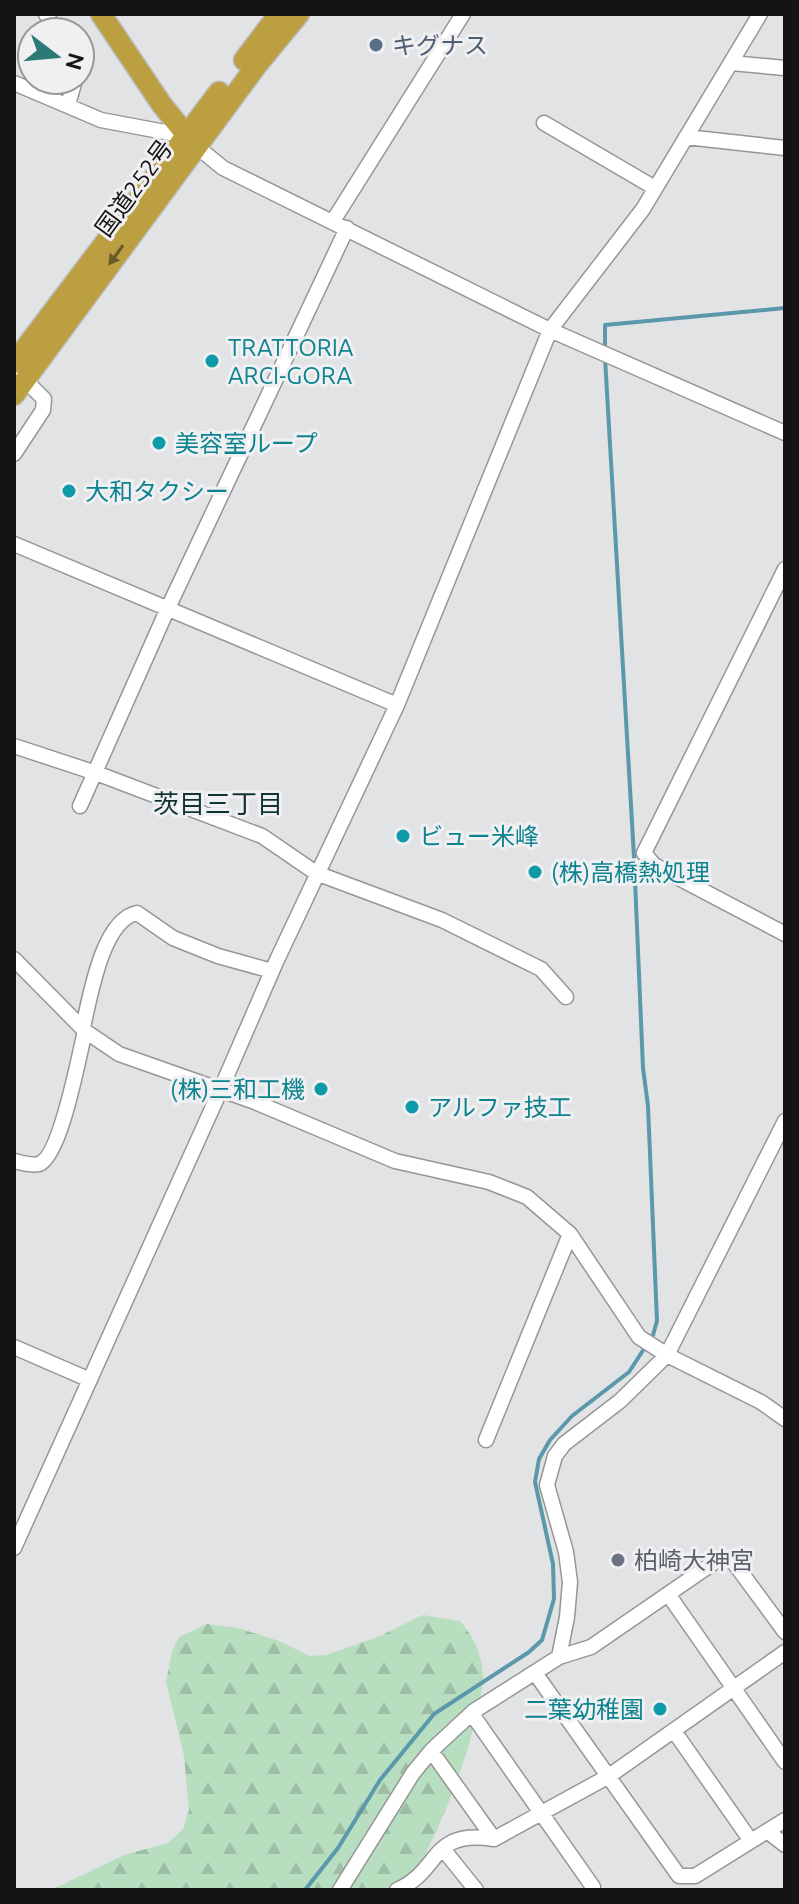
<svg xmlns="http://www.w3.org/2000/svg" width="799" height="1904" viewBox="0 0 799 1904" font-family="Ubuntu,'Noto Sans JP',sans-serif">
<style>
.forest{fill:url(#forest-firs)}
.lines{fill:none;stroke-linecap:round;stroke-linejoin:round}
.stream{stroke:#5b98ac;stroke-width:4}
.minor-casing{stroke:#959697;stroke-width:17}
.highway-casing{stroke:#bdbdbd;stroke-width:23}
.minor{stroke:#fff;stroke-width:14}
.highway{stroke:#bb9f41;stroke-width:20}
.oneway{fill:#685a2a}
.service-dot{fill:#5c6f8a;stroke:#f0f0f2;stroke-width:3}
.culture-dot{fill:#0f9aa8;stroke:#f0f0f2;stroke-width:3}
.worship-dot{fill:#6b7280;stroke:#f0f0f2;stroke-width:3}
.labels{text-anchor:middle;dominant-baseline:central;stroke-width:6;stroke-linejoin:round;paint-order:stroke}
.service-label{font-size:24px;fill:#4e5e75;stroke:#f0f0f2;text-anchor:start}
.street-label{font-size:24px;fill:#141414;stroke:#f0f0f2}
.culture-label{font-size:24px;fill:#0d838f;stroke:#f0f0f2;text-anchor:start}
.worship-label{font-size:24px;fill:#5b616d;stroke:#f0f0f2;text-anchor:start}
.neighbourhood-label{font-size:26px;fill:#103333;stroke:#f0f0f2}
</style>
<defs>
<pattern id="forest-firs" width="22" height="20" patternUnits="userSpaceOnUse" patternTransform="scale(2)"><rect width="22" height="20" fill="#b8dec0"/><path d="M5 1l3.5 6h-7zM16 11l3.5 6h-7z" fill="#9dbea4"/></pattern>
</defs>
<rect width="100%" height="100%" fill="#e2e3e4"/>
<path class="forest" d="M423 1615 460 1621C474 1637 482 1654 483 1676 484 1686 480 1697 478 1707 466 1769 437 1834 407 1890H51L124 1855 168 1843 183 1829 189 1810 184 1756 166 1682 172 1651 179 1637 207 1624 238 1628 279 1641 310 1656 326 1655 380 1636Z"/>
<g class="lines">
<path class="stream" d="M605 349V325L785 308
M305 1890 338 1848 380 1780 434 1714 529 1652 542 1640 554 1599 553 1564 535 1482 539 1459 550 1440 572 1416 629 1372 653 1335 657 1321 648 1106 643 1068 634 857 605 358"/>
<defs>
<path id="minor" d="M46 14 56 32
M760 14 643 209 550 330 785 433
M731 63 785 68
M14 83 101 120 186 136
M68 105 75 80
M544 123 655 188
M686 137 785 148
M333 221 463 14
M14 454 43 410 44 399 19 374
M14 544 397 705
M785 569 644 853 654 865 785 934
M14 746 96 773 262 836 316 873 442 920 541 969 566 997
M80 806 168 608 347 228
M14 959 85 1031 119 1054 255 1102 395 1161 489 1182 527 1197 570 1234 639 1337 667 1355 761 1402 785 1419
M83 1027C90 998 102 920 137 913L173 938 218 956 272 971
M14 1161C22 1163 31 1166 39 1164 61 1156 79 1055 85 1031
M14 1347 90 1380
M486 1440 570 1234
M14 1548 220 1091 276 962 397 705 550 330 223 168 196 146
M668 1594 785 1762
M559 1657 567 1617 570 1582 566 1552 547 1485 555 1456 564 1444 620 1401 667 1355 785 1121
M535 1673 679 1876H695L785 1820
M474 1711V1717L593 1887
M674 1731 751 1841
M437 1759 494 1839
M767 1831 785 1845
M443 1849 476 1890
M340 1890 413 1773 432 1750 474 1711 559 1657 591 1647 719 1559 732 1560 785 1632
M397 1890C442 1870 429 1829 494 1839L609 1776 785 1652"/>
<path id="highway" d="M101 14 162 105 193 143
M244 60 279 14
M14 363 219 92
M14 395 257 65 299 14"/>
</defs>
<use href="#minor" class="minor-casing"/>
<use href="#highway" class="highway-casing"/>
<use href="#minor" class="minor"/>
<use href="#highway" class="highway"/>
</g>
<defs><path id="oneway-solid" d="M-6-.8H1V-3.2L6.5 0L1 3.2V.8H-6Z" transform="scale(2)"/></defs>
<use class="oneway" href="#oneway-solid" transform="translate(116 255) rotate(126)"/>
<circle class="service-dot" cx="376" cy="45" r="8"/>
<g class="culture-dot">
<circle cx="212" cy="361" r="8"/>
<circle cx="159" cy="443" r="8"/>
<circle cx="69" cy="491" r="8"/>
<circle cx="403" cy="836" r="8"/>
<circle cx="535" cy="872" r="8"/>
<circle cx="321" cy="1089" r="8"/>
<circle cx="412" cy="1107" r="8"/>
<circle cx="660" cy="1709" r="8"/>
</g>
<circle class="worship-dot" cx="618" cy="1560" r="8"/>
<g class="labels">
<g class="service-label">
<text x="392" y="45">キグナス</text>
</g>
<g class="street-label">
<text transform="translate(134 188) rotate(-54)">国道252号</text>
</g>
<g class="culture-label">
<text x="228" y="347">TRATTORIA<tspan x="228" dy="28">ARCI-GORA</tspan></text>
<text x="175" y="443">美容室ループ</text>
<text x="85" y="491">大和タクシー</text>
<text x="419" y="836">ビュー米峰</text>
<text x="551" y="872">(株)高橋熱処理</text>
<text x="305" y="1089" text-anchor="end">(株)三和工機</text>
<text x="428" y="1107">アルファ技工</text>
<text x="644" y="1709" text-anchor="end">二葉幼稚園</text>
</g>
<g class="worship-label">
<text x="634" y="1560">柏崎大神宮</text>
</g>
<g class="neighbourhood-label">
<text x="218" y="803">茨目三丁目</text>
</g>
</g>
<rect width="799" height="1904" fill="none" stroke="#141414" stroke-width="32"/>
<g transform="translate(56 56) rotate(106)"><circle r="38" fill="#f0f0f2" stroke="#989899" stroke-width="2"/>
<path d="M0-6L14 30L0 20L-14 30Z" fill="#2f7878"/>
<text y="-12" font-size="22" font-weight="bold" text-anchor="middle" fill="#141414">N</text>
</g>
</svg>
